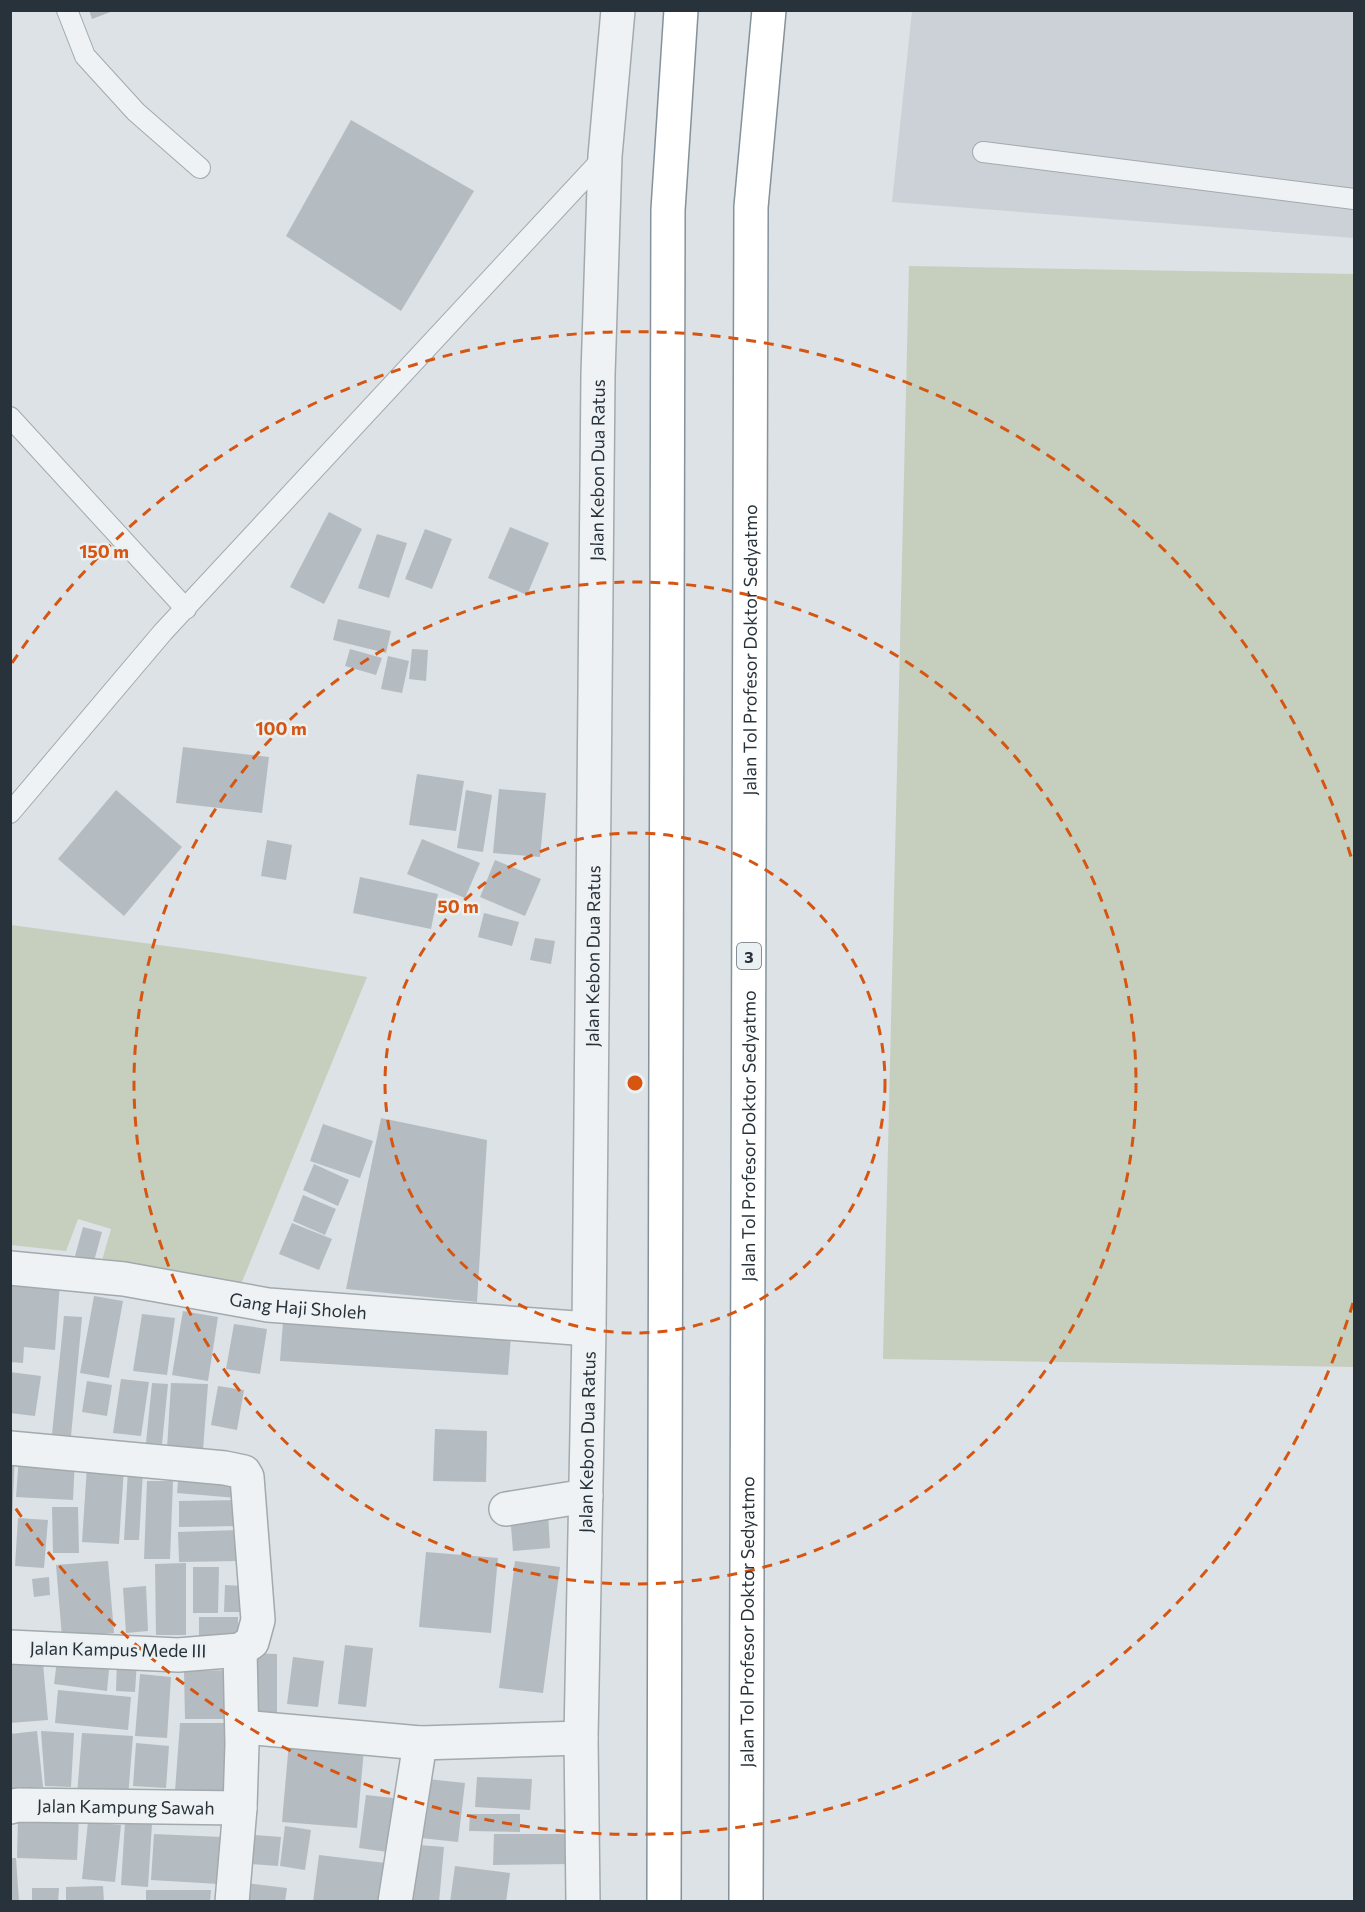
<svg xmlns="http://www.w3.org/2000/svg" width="1365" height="1912" viewBox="0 0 1365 1912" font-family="Commissioner,sans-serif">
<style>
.built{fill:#cbd1d6}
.green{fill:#c6cebe}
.building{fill:#b4bcc2}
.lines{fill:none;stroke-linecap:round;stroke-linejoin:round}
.service-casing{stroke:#a2aaae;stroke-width:22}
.minor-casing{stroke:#a2aaae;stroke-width:36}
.motorway-casing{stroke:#85929b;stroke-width:36}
.service{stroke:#eff2f4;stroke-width:20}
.minor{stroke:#eff2f4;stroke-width:33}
.motorway{stroke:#fff;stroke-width:33}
.ring{fill:none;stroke:#d55511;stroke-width:3;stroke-dasharray:10 8}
.labels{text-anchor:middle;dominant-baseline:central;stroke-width:5;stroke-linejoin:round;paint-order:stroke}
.shield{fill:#ebf0f3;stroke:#626b72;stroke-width:1.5}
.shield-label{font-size:16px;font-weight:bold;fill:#27323a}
.street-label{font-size:18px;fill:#27323a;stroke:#ebf0f3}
.centre{fill:#d55511;stroke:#ebf0f3;stroke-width:3}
.ring-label{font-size:18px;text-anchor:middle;font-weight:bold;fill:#d55511;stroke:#ebf0f3;stroke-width:5;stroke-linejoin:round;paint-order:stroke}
</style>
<rect width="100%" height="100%" fill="#dce2e5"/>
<path class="built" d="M912 11H1354V238L892 202Z"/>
<path class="green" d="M909 266 1354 274V1367L883 1359Z
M11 925 218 953 367 977 237 1294 99 1271 111 1229 78 1219 66 1251 11 1245Z"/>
<path class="building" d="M89 10H113V11L92 19Z
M351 120 474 191 401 311 286 236Z
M329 512 362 529 324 604 290 587Z
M510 527 549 543 527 595 488 578Z
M425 529 452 539 432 589 405 579Z
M377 534 407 543 389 598 358 588Z
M338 619 391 631 386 653 333 640Z
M350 649 382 658 376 675 345 666Z
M412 649 428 650 426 681 409 679Z
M388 656 409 661 402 693 381 689Z
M183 747 269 757 262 813 176 803Z
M417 774 464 781 456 831 409 825Z
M499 789 546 793 540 857 493 853Z
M116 790 182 847 124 916 58 859Z
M466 790 492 795 483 852 457 848Z
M422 839 480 863 465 898 407 874Z
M267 840 292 845 286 880 261 876Z
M495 860 541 879 525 916 480 897Z
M360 877 438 894 431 929 353 913Z
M484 913 519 922 512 946 478 937Z
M535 938 555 941 551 964 530 960Z
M381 1118 487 1140 477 1302 346 1289Z
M323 1124 373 1141 360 1178 310 1161Z
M314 1164 349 1180 338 1206 303 1190Z
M303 1195 336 1209 325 1235 293 1221Z
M292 1223 332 1239 319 1270 279 1254Z
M83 1227 102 1232 94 1261 75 1256Z
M10 1277 60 1283 55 1350 24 1347 23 1363 10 1362Z
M94 1296 123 1301 109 1378 80 1373Z
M183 1311 218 1317 208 1381 172 1375Z
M142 1314 175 1318 167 1375 133 1371Z
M64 1316 82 1317 71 1436 52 1434Z
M283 1322 511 1335 508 1375 280 1361Z
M234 1324 267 1329 260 1374 226 1369Z
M10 1372 41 1376 35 1416 10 1413Z
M121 1379 149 1382 141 1436 113 1433Z
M87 1381 112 1385 107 1416 82 1412Z
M152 1383 168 1384 162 1444 146 1443Z
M171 1383 208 1384 203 1450 167 1449Z
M218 1386 244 1390 237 1430 211 1425Z
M435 1429 487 1431 486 1482 433 1481Z
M10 1452H15L12 1520H10Z
M19 1456 75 1459 73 1500 16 1497Z
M87 1466 124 1468 119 1544 82 1542Z
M128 1470 143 1471 139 1540H124Z
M179 1470 239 1474 237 1498 177 1493Z
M147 1481H173L170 1559H144Z
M241 1500V1526L179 1527V1501Z
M52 1507H78L79 1553H53Z
M548 1512 550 1548 513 1551 510 1515Z
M18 1518 48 1520 44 1568 15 1566Z
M238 1530V1561L179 1562 178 1532Z
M426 1552 498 1558 491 1633 419 1627Z
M108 1561 114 1633 62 1637 56 1565Z
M515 1561 560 1567 543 1693 499 1688Z
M186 1563V1635H156L155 1564Z
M193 1567H219L218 1613H193Z
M49 1577 50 1595 34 1597 32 1579Z
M225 1585 243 1586 242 1612H224Z
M146 1586 148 1631 126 1633 123 1588Z
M199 1617H238V1640H199Z
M345 1645 373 1648 366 1707 338 1704Z
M42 1652 48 1720 10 1723V1654Z
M58 1653 110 1659 107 1691 54 1684Z
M246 1653 277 1654V1715H245Z
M293 1657 324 1661 318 1707 287 1704Z
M117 1660 137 1661 135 1692 116 1691Z
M237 1670V1719H185L184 1671Z
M140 1674 171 1677 167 1738 135 1736Z
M58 1690 131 1697 128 1730 55 1723Z
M180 1723H230L227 1802 174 1805Z
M37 1731 43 1787 10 1790V1734Z
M41 1731 74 1733 71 1787 45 1786Z
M82 1733 133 1736 128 1797 77 1795Z
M289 1742 364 1749 357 1828 282 1822Z
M136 1743 169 1746 166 1788 133 1786Z
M477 1777 532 1779 530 1810 475 1807Z
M418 1778 465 1783 458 1842 411 1837Z
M366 1795 402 1799 395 1853 359 1848Z
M470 1814H520V1832L469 1831Z
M18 1816 79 1817 77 1860 17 1858Z
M88 1822 121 1825 115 1882 82 1879Z
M125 1822 152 1824 148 1887 121 1885Z
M285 1826 311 1830 305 1870 280 1866Z
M154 1834 222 1837 219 1884 151 1880Z
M494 1834H571V1864L493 1865Z
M253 1835 281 1837 278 1866 249 1864Z
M407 1844 444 1847 439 1902H402Z
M319 1855 394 1864 390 1902H313Z
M10 1858H16L19 1902H10Z
M455 1866 510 1873 506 1902H450Z
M246 1883 287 1888 285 1902H244Z
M103 1886 104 1902H66V1887Z
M32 1888H59L58 1902H32Z
M146 1890H211L210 1902H146Z"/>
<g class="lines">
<defs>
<path id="service" d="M67 10 85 56 136 112 200 168
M983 152 1354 199
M10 417 186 609
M10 813 163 632 605 156"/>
<g id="minor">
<path id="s1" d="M10 1268 124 1279 268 1305 589 1329"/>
<path d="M10 1448 225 1468 244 1472 247 1477 258 1620 252 1642 240 1650 178 1655 10 1647"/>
<path d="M506 1509 586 1496"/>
<path d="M243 1727 420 1743 581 1738"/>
<path id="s2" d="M10 1807 18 1805 240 1808"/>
<path d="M232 1902 240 1808 242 1744 240 1650"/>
<path d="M395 1902 420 1743"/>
<path id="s3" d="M583 1902 581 1738 589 1329 598 375 605 156 618 10"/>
</g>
<g id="motorway">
<path d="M664 1902 668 210 681 10"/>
<path id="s4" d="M746 1902 751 207 769 10"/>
</g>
</defs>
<use href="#service" class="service-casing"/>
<use href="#minor" class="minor-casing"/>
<use href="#motorway" class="motorway-casing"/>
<use href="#service" class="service"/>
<use href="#minor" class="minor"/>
<use href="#motorway" class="motorway"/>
</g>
<g class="ring">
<circle cx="635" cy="1083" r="250"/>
<circle cx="635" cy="1083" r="501"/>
<path d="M1353 1303A751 751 0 0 1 12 1503M12 663A751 751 0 0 1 1353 863"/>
</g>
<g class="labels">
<rect class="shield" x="737" y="943" width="24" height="26" rx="4.5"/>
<g class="shield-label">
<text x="749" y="956">3</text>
</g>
<g class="street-label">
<text stroke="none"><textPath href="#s3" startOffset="1432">Jalan Kebon Dua Ratus</textPath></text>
<text stroke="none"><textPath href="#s4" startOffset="1252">Jalan Tol Profesor Doktor Sedyatmo</textPath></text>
<text stroke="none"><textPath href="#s3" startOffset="946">Jalan Kebon Dua Ratus</textPath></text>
<text stroke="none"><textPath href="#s4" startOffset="766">Jalan Tol Profesor Doktor Sedyatmo</textPath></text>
<text stroke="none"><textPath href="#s1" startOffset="291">Gang Haji Sholeh</textPath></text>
<text stroke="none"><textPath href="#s3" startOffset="460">Jalan Kebon Dua Ratus</textPath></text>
<text stroke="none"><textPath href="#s4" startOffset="280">Jalan Tol Profesor Doktor Sedyatmo</textPath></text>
<text transform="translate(118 1649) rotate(1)">Jalan Kampus Mede III</text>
<text stroke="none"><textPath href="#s2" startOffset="116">Jalan Kampung Sawah</textPath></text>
</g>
</g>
<circle cx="635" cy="1083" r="9" class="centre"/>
<g class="ring-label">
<text x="104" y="558">150 m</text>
<text x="281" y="735">100 m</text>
<text x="458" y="913">50 m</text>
</g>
<rect width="1365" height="1912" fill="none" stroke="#27323a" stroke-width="24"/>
</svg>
